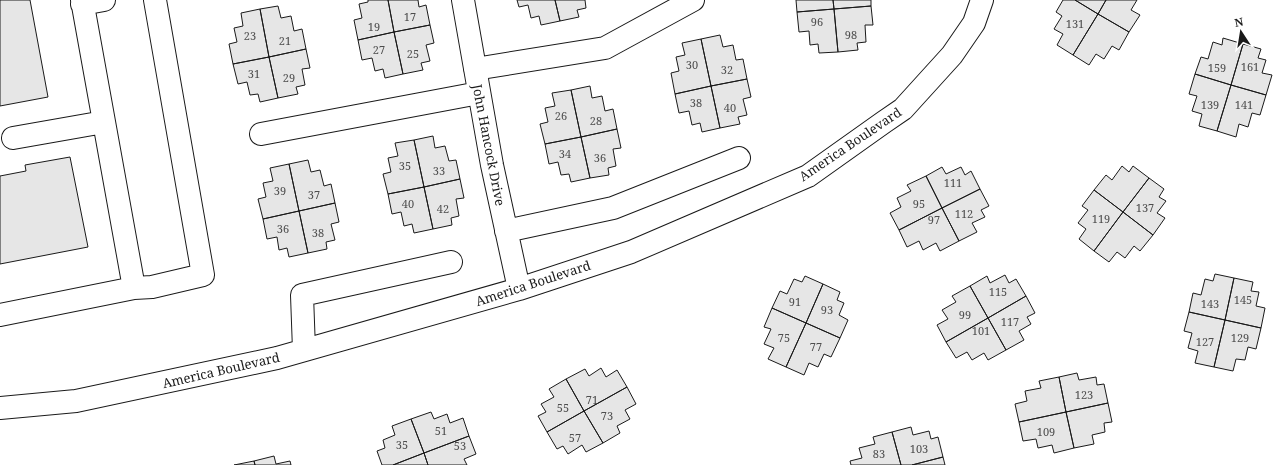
<svg xmlns="http://www.w3.org/2000/svg" width="1273" height="465" viewBox="0 0 1273 465" font-family="'Noto Serif',serif">
<style>
.building{fill:#e6e6e6;stroke:#1a1a1a}
.lines{fill:none;stroke-linecap:round;stroke-linejoin:round}
.minor-casing{stroke:#1a1a1a;stroke-width:24}
.minor{stroke:#fff;stroke-width:22}
.labels{text-anchor:middle;dominant-baseline:central;stroke-width:3;stroke-linejoin:round;paint-order:stroke}
.number-label{font-size:11px;fill:#4d4d4d}
.street-label{font-size:13px;fill:#1a1a1a;stroke:#fff}
</style>
<rect width="100%" height="100%" fill="#fff"/>
<path class="building" d="M0 0H30L48 97 0 106Z
M368 0H388L394 32 358 40 354 20 362 18 359 4 368 2Z
M388 0H418L419 7 426 5 430 25 394 32Z
M517 0H555L560 21 541 25 539 16 531 18 528 5 519 7Z
M555 0H585L586 8 577 10 579 17 560 21Z
M796 0H833L834 9 797 12Z
M833 0H871V6L834 9Z
M1063 0H1075L1098 14 1073 55 1057 45 1063 34 1054 29 1062 16 1056 12Z
M1075 0H1106L1098 14Z
M1106 0H1137L1131 10 1140 15 1129 32 1098 14Z
M278 6 281 18 291 16 294 31 302 29 306 49 269 57 260 9Z
M871 6 873 25H865L866 42 857 43 858 50 838 52 834 9Z
M260 9 269 57 233 64 229 44 237 42 234 28 243 26 241 13Z
M834 9 838 52 819 53 818 44 810 45 809 31 799 32 797 12Z
M1098 14 1129 32 1119 50 1112 46 1104 59 1096 54 1089 65 1073 55Z
M430 25 434 43 426 45 430 61 421 63 423 70 403 74 394 32Z
M394 32 403 74 385 78 383 69 375 71 372 58 362 60 358 40Z
M720 35 723 47 733 45 736 60 743 59 747 79 711 86 701 39Z
M1223 38 1243 44 1231 85 1195 74 1201 57 1208 59 1213 42 1222 45Z
M701 39 711 86 675 94 671 73 679 71 676 57 685 55 682 43Z
M1243 44 1261 49 1258 58 1266 60 1262 73 1272 75 1266 95 1231 85Z
M306 49 310 68 302 69 305 85 296 87 298 94 278 98 269 57Z
M269 57 278 98 260 102 258 94 250 95 247 82 238 84 233 64Z
M1195 74 1231 85 1217 131 1199 126 1202 114 1192 111 1197 96 1189 94Z
M747 79 751 97 743 99 747 115 738 117 740 124 720 128 711 86Z
M1231 85 1266 95 1260 115 1252 113 1248 127 1239 124 1236 137 1217 131Z
M590 86 592 98 602 96 605 111 613 109 617 129 581 137 571 90Z
M711 86 720 128 702 132 700 123 692 125 689 111 679 113 675 94Z
M571 90 581 137 545 144 540 124 548 122 545 108 555 106 552 93Z
M617 129 621 148 613 149 616 166 608 168 609 175 590 178 581 137Z
M433 136 435 148 445 146 449 161 456 160 460 179 424 187 414 140Z
M581 137 590 178 571 182 569 174 561 175 558 162 549 164 545 144Z
M414 140 424 187 388 194 383 174 391 172 388 158 398 156 395 143Z
M70 157 88 247 0 264V176L26 171 25 165Z
M308 160 311 172 320 170 324 186 331 184 335 203 299 211 289 164Z
M289 164 299 211 263 219 258 199 266 197 263 183 273 181 270 168Z
M1122 166 1129 172 1133 166 1149 178 1123 212 1094 190 1106 175 1112 180Z
M942 167 946 174 961 167 965 175 971 171 980 189 942 208 926 176Z
M926 176 942 208 899 230 890 213 901 207 897 198 911 191 907 185Z
M1149 178 1164 189 1159 197 1166 201 1157 213 1165 218 1153 235 1123 212Z
M460 179 464 198 456 199 459 216 451 218 452 225 433 229 424 187Z
M424 187 433 229 414 233 412 224 404 226 401 212 392 214 388 194Z
M980 189 989 206 981 210 985 217 972 223 977 232 959 241 942 208Z
M1094 190 1123 212 1094 251 1079 239 1086 229 1078 223 1088 210 1082 206Z
M335 203 339 222 331 224 335 240 326 242 327 249 308 253 299 211Z
M942 208 959 241 940 251 936 243 923 250 919 241 907 247 899 230Z
M299 211 308 253 289 257 287 248 279 250 277 237 267 239 263 219Z
M1123 212 1153 235 1140 251 1134 246 1125 258 1117 252 1109 262 1094 251Z
M1215 274 1234 278 1225 320 1189 312 1193 293 1201 295 1205 279 1213 281Z
M1005 275 1009 283 1016 279 1026 296 988 318 970 286 987 276 990 283Z
M805 276 823 284 806 323 772 308 780 291 787 294 794 279 802 282Z
M1234 278 1253 282 1251 291 1259 292 1256 306 1265 308 1261 328 1225 320Z
M823 284 840 292 837 300 844 303 839 315 848 320 840 338 806 323Z
M970 286 988 318 946 342 937 325 948 319 942 310 956 302 952 296Z
M1026 296 1035 313 1027 317 1031 324 1019 331 1024 340 1006 350 988 318Z
M772 308 806 323 786 367 768 359 774 348 764 344 771 329 764 327Z
M1189 312 1225 320 1214 367 1195 363 1198 351 1188 348 1192 333 1184 331Z
M988 318 1006 350 988 360 984 353 972 360 967 352 956 358 946 342Z
M1225 320 1261 328 1256 349 1248 347 1245 360 1236 359 1233 371 1214 367Z
M806 323 840 338 831 357 824 354 818 367 809 363 804 375 786 367Z
M601 368 606 377 617 370 627 387 584 411 566 379 585 369 589 376Z
M1077 373 1079 380 1096 377 1097 385 1104 384 1108 403 1066 412 1059 377Z
M1059 377 1066 412 1019 422 1015 404 1027 401 1025 391 1041 388 1039 381Z
M566 379 584 411 547 432 538 416 546 412 541 404 554 397 549 389Z
M627 387 636 404 625 410 630 419 617 426 620 433 603 443 584 411Z
M1108 403 1112 422 1104 423 1105 432 1092 435 1094 444 1074 448 1066 412Z
M584 411 603 443 586 452 582 445 568 454 563 446 557 449 547 432Z
M431 412 434 419 447 414 450 423 463 418 469 436 424 453 411 419Z
M1066 412 1074 448 1054 453 1052 445 1038 448 1036 439 1023 441 1019 422Z
M411 419 424 453 393 465H382L377 451 385 448 383 440 395 435 392 426Z
M911 427 913 435 929 431 931 439 938 437 943 457 912 465H901L892 432Z
M892 432 901 465H851L850 461 862 458 859 448 875 444 873 437Z
M469 436 476 454 464 459 467 465H428L424 453Z
M424 453 428 465H393Z
M274 456 276 464 290 461 291 465H255L254 461Z
M943 457 945 465H912Z
M254 461 255 465H234Z"/>
<g class="lines">
<defs>
<path id="minor" d="M463 0 492 165 519 289
M82 4 104 0
M475 69 605 48 693 0
M261 134 479 93
M13 138 104 122
M506 231 613 208 739 158
M134 288 152 287 203 275 155 0
M0 315 134 288 82 0
M304 350 302 295 451 262
M0 408 76 401 277 358 519 289 631 252 808 176 884 122 903 109 952 55 974 23 982 0"/>
</defs>
<use href="#minor" class="minor-casing"/>
<use href="#minor" class="minor"/>
</g>
<g class="labels">
<g class="number-label">
<text x="410" y="16">17</text>
<text x="817" y="21">96</text>
<text x="1075" y="23">131</text>
<text x="374" y="26">19</text>
<text x="851" y="34">98</text>
<text x="250" y="35">23</text>
<text x="285" y="40">21</text>
<text x="379" y="49">27</text>
<text x="413" y="53">25</text>
<text x="692" y="64">30</text>
<text x="1250" y="66">161</text>
<text x="1217" y="67">159</text>
<text x="727" y="69">32</text>
<text x="254" y="73">31</text>
<text x="289" y="77">29</text>
<text x="696" y="102">38</text>
<text x="1210" y="104">139</text>
<text x="1244" y="104">141</text>
<text x="730" y="107">40</text>
<text x="561" y="115">26</text>
<text x="596" y="120">28</text>
<text x="565" y="153">34</text>
<text x="600" y="157">36</text>
<text x="405" y="165">35</text>
<text x="439" y="170">33</text>
<text x="953" y="182">111</text>
<text x="280" y="190">39</text>
<text x="314" y="194">37</text>
<text x="408" y="203">40</text>
<text x="919" y="203">95</text>
<text x="1145" y="207">137</text>
<text x="443" y="208">42</text>
<text x="964" y="213">112</text>
<text x="1101" y="218">119</text>
<text x="934" y="219">97</text>
<text x="283" y="228">36</text>
<text x="318" y="232">38</text>
<text x="998" y="291">115</text>
<text x="1243" y="299">145</text>
<text x="795" y="301">91</text>
<text x="1210" y="303">143</text>
<text x="827" y="309">93</text>
<text x="965" y="314">99</text>
<text x="1010" y="321">117</text>
<text x="981" y="330">101</text>
<text x="784" y="337">75</text>
<text x="1240" y="337">129</text>
<text x="1205" y="341">127</text>
<text x="816" y="346">77</text>
<text x="1084" y="394">123</text>
<text x="592" y="399">71</text>
<text x="563" y="407">55</text>
<text x="607" y="415">73</text>
<text x="441" y="430">51</text>
<text x="1046" y="431">109</text>
<text x="575" y="437">57</text>
<text x="402" y="444">35</text>
<text x="460" y="445">53</text>
<text x="919" y="448">103</text>
<text x="879" y="453">83</text>
</g>
<g class="street-label">
<text transform="translate(850 144) rotate(-34)">America Boulevard</text>
<text transform="translate(489 145) rotate(79)">John Hancock Drive</text>
<text transform="translate(533 283) rotate(-18)">America Boulevard</text>
<text transform="translate(221 370) rotate(-13)">America Boulevard</text>
</g>
</g>
<g transform="translate(1241 32) rotate(348)" stroke="#ffffff" stroke-width="3" paint-order="stroke">
<path d="M0-3L7 15L0 10L-7 15Z" fill="#1a1a1a"/>
<text y="-6" font-size="11" font-weight="bold" text-anchor="middle" fill="#1a1a1a">N</text>
</g>
</svg>
